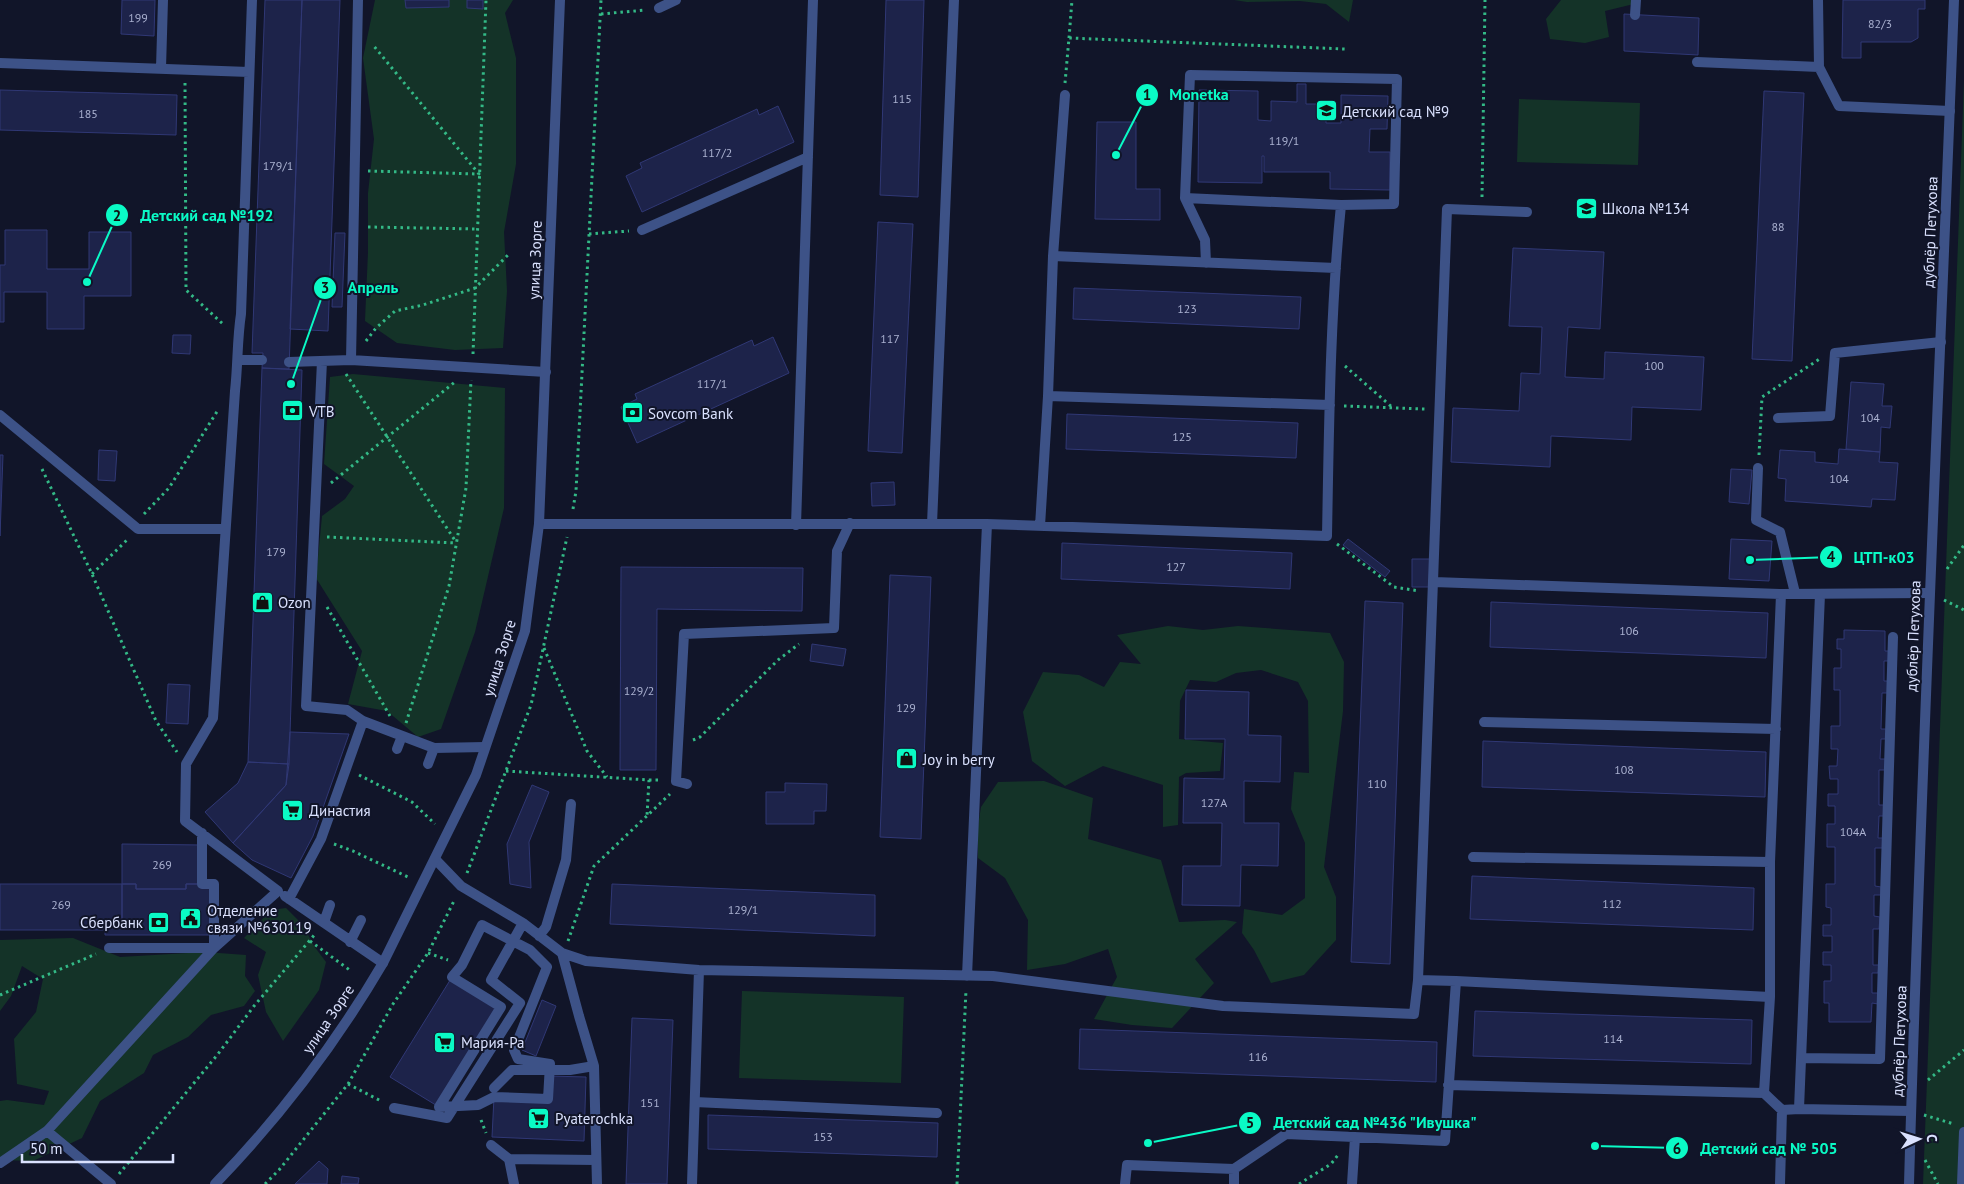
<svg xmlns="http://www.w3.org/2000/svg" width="1964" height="1184" viewBox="0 0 1964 1184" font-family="'PT Sans',sans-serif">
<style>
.green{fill:#143328}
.building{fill:#1d234a;stroke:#303875}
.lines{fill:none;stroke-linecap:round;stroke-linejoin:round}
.path{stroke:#33b986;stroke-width:3;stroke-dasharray:2.5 4;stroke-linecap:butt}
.service{stroke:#3d5287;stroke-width:10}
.pedestrian{stroke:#3d5287;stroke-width:10}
.minor{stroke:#3d5287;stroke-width:10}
.labels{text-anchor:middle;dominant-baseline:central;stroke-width:4;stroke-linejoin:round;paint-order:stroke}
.number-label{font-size:12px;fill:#abb2d1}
.poi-label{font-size:15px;fill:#dae1fe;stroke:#111529;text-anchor:start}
.street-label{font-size:15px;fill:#dae1fe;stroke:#111529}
.leader{fill:none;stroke:#0afac5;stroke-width:2}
.callout-dot{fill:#0afac5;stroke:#111529;stroke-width:2}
.mark-label{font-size:15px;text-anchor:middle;font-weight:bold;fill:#111}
.callout-label{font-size:16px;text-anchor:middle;font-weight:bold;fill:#0afac5;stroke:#111529;stroke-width:4;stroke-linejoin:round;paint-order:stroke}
</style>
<rect width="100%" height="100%" fill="#111529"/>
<path class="green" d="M375 0H513L505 13 516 58V164L504 232 507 291 503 348 455 350 397 343 365 321 368 252V193L374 139 363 58Z
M1234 0H1353L1349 22 1326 4 1300 1 1247 2Z
M1561 0H1641L1638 3 1605 11 1609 37 1585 43 1550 39 1546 19Z
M1964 80V1184H1923L1927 1080Z
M1519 99 1640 103 1638 165 1517 162Z
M353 374 505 388 504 508 475 632 441 729 418 737 387 711 348 704 362 651 316 578 322 516 345 499 354 486 324 464 330 377Z
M1168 626 1203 630 1238 626 1330 633 1344 662 1343 711 1324 867 1336 897V940L1304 975 1271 983 1254 950 1242 933 1244 909 1282 915 1305 898V843L1291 809 1294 772 1309 773 1308 701 1298 682 1261 670 1236 673 1216 682 1190 680 1180 701 1179 739 1223 743 1220 771 1186 773 1179 777 1178 825 1163 827V785L1103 766 1065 786 1032 761 1023 712 1043 672 1079 675 1104 687 1120 662 1141 664 1117 635Z
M1044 781 1093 798 1088 839 1161 860 1179 922 1225 920 1237 922 1195 959 1214 983 1172 1028 1132 1025 1094 1019 1117 977 1108 949 1065 964 1027 970 1028 920 1005 878 978 858V826L981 807 998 782Z
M286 908 303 925 314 946 326 962 319 990 283 1041 266 1012 258 975 266 952 244 938 271 910Z
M73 938 120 957 205 952 246 955 245 976 255 991 244 1006 211 1015 188 1037 153 1055 144 1073 100 1101 82 1138 33 1161 0 1160V1101L7 1100 44 1105 49 1091 17 1084 14 1039 36 1012 43 979 22 966 11 996 0 1011V940Z
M742 991 904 997 901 1083 739 1078Z"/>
<path class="building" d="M122 0H155L154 36 121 34Z
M265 0H302L289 369 262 368 263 353H252Z
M302 0H340L328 331 290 329Z
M405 0H449V7L406 8Z
M467 0H483V9L467 8Z
M886 0H924L918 197 880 195Z
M1843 0H1925V9H1918V38L1911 42H1861V58H1842Z
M1624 14 1699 18 1698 55 1624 51Z
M1297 84H1306V104H1326V123H1341V95L1388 96 1387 129H1370L1369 152H1390V190L1330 189V172H1264V156H1262V183L1198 182 1199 90 1258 91V120L1271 121V101L1297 102Z
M0 90 177 95 176 135 0 130Z
M1764 91 1804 93 1792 361 1752 359Z
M778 106 794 142 642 212 626 176 642 168 640 163 757 109 759 115Z
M1097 122H1136V189H1160V220L1095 219Z
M878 222 913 224 902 453 868 451Z
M5 230H47V269H89V232H131V296H84V329H47V292H4V322H0V265H5Z
M335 233H345L342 307H332Z
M1513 248 1604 252 1600 329 1568 327 1565 377 1604 379 1605 352 1704 357 1701 410 1632 407 1631 440 1551 436 1550 467 1451 462 1453 408 1519 411 1521 373 1540 374 1542 327 1509 326Z
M1074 288 1301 297 1299 329 1073 319Z
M173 335H191L190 354 172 353Z
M773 337 789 373 637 443 621 407 637 399 635 394 752 340 754 346Z
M262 368 302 370 289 764 248 762Z
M1851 382 1884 384 1882 406H1892L1890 428 1881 427 1880 452 1846 449Z
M1067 414 1298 423 1296 458 1066 449Z
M1839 449 1880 452 1879 462 1898 463 1895 500 1872 499 1871 507 1785 501 1786 479 1778 478 1780 450 1815 452V462L1838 464Z
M99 450 117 451 115 481 98 480Z
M0 455H3L0 536Z
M1731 469 1752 470 1749 504 1729 502Z
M894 482 895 505 872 506 871 483Z
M1348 539 1390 571 1385 577 1343 545Z
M1731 539 1772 541 1769 581 1729 579Z
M1062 543 1292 553 1290 589 1061 579Z
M1412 559H1431V587H1412Z
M621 567 803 568 802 611 657 609 656 770H620Z
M890 575 931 577 921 839 880 837Z
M1365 601 1403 603 1390 964 1351 962Z
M1491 602 1768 613 1766 658 1490 647Z
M1844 630 1885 631V651H1891L1890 661H1884V681H1889L1888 693H1882L1881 729H1887V739H1881L1880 759H1888L1887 770H1879V805H1886V816H1879L1878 838H1883V848H1875V886L1881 887V895H1874V916L1880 917 1879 929H1873V965H1879L1878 973H1872V993H1878V1004L1872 1003 1871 1022H1829V1003H1824V981H1831V965H1823V952H1832V936H1823V925H1831V908L1826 907V884H1835V847H1827V824H1835V806H1828V794H1838V779H1830L1829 766H1837L1838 749H1831V726H1840V690H1834V668H1841V649H1837V639H1844Z
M812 644 846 649 843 666 810 661Z
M168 684 190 685 188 724 166 723Z
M1186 690 1249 692 1248 735 1281 736 1280 782 1244 781V823H1279L1278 866 1241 865 1240 906 1182 905 1183 866H1221L1222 823H1183L1184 778 1224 779 1225 739H1185Z
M290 732 349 734 313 836 291 878 252 860 233 843 286 785Z
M1483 741 1766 752 1765 797 1482 787Z
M248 762 289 764 286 785 233 843 205 812 238 783Z
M785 783 827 784 826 811H814V824H766V792H785Z
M532 785 549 792 529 842 531 888 510 884 507 844Z
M122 844 202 845V884H186V889H136V884H122Z
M1472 876 1754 888 1753 930 1470 919Z
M0 884H122V924H105V930H0Z
M122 884H136V889H186V884H214V935H105V924H122Z
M612 884 875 895V936L610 924Z
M452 977 501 1007 439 1107 390 1077Z
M542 1000 556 1006 536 1056 522 1050Z
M1475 1011 1752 1020 1751 1064 1473 1056Z
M632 1018 673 1020 667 1184H626Z
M1080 1029 1437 1042 1436 1082 1079 1069Z
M549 1076 586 1077 584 1141 492 1137 494 1097 548 1099Z
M708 1115 938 1123 937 1157 708 1149Z
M319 1161 328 1169 327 1184H295Z
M342 1176 359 1178 358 1184H341Z"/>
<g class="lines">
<path class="path" d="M601 14 646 10
M1069 38 1072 0
M185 83 186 290 224 325
M1065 83 1069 38 1345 49
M368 171 479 174 373 45
M1482 197 1485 0
M368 227 477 229
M589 234 629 231
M366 341 376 328 395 311 423 305 475 288 510 253
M473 354 486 0
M1345 366 1393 408
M346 374 456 542
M1344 406 1425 409
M1759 455 1762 397 1821 358
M42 469 92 574 156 721 177 752
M331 483 456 381
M573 509 576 491 601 0
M144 514 169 488 218 410
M327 537 456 543
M1337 544 1394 587 1419 591
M1947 569 1964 545
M92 574 129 538
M1944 600 1964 610
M327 607 390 716
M544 648 587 751 607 777
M406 723 449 586 466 488 471 380
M693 740 700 737 778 660 799 644
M506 771 649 780 647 816
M359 775 412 802 435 824
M649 780H661
M334 844 353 851 410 878
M467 873 531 705 567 537
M310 941 351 971
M568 941 594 866 670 794
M428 953 448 960
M0 995 96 954
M1928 1080 1964 1050
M348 1084 381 1101
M1924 1115 1954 1124
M481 1120 486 1133
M1925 1160 1938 1184
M119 1174 218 1054 254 1006 316 933
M265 1184 279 1170 348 1084 393 1004 428 953 455 899
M957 1184 966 990
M1299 1184 1331 1164 1338 1155"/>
<path class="service" d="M1818 0 1819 67 1839 106 1950 111
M659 8 676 0
M1635 15 1636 0
M1697 62 1819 67
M0 63 249 72
M161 68 163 0
M1185 198 1190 75 1397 79 1394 204 1341 205
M642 230 808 157
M1053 256 1336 268
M238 360H262
M351 360 358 0
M322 361 306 706 347 710 363 721 434 748 485 747
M289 362 351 360 546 372
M1048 396 1330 405
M0 415 138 529H225
M1778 418 1830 416 1835 353 1941 342
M1758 468 1756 520 1780 532 1795 593
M539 524H932L954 0
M932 524H987L967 976
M987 524 1327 536C1329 426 1330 315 1341 205L1185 198 1205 240 1206 263
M796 525 813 0
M1040 526 1048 396 1053 256 1065 95
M1434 582 1781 594
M1484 722 1776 729
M397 749 402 736
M428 764 434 748
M687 784 676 781 684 634 834 628 837 551 850 523
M202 833V884H214V948L278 891 185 821 186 764 213 718 235 391C238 365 237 340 241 314L252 0
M1473 857 1770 862
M435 859 461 886 523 923 562 953 586 961 699 970 993 976 1223 1006 1414 1014 1418 980
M285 896 383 963
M289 899 321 839 363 721
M324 922 330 905
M482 925 530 950 547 967 514 1050 518 1059 550 1064 548 1099 494 1097 478 1105 439 1107 501 1007 452 977 462 965Z
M539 936 546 927 566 860 571 804
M350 942 361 920
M109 948H214
M562 953 579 1016 594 1066 597 1184
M1456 981 1418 980 1447 209 1527 212
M1801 1058 1880 1059 1893 637
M1448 1085 1764 1093
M494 1088 512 1070H570L594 1066
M695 1102 937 1113
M394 1108 447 1118 520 1003 491 980 523 923
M1799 1109 1820 594
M1782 1110 1764 1093 1770 997V862L1781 594 1929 593
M47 1131 111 1184
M491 1145 509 1159 595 1160
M509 1159 514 1184
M0 1163 47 1131 214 948
M692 1184 699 970
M1125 1184 1127 1165 1234 1169 1286 1134 1445 1141 1456 981 1770 997
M1234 1184V1169
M1352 1184 1355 1137
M1780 1184 1782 1110 1799 1109 1911 1111"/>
<path class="pedestrian" d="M1962 1184 1964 1132"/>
<path class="minor" d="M215 1184C279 1118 336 1043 383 963L476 775 525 631 539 524 560 0
M1909 1184C1920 789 1939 395 1954 0"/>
</g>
<defs>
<symbol id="school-square" viewBox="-11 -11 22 22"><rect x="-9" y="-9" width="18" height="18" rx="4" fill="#0afac5" stroke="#111529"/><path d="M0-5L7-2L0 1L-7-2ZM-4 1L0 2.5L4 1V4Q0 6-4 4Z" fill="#111"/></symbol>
<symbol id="bank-square" viewBox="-11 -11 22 22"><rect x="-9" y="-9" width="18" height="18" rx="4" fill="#0afac5" stroke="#111529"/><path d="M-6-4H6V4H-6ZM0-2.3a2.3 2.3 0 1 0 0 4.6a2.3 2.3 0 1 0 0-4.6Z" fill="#111"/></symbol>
<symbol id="shop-square" viewBox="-11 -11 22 22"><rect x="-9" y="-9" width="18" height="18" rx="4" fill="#0afac5" stroke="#111529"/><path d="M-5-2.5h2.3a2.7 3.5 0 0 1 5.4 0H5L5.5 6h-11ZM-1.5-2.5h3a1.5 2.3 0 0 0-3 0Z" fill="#111"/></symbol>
<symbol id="supermarket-square" viewBox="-11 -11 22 22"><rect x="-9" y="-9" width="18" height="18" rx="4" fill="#0afac5" stroke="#111529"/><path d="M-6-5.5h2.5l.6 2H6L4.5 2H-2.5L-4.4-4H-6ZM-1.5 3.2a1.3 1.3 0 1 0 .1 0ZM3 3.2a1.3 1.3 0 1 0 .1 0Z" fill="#111"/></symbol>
<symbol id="civic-square" viewBox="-11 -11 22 22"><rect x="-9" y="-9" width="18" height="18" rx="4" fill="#0afac5" stroke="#111529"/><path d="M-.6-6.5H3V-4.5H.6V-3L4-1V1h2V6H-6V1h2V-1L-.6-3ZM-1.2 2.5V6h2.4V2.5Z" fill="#111"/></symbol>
</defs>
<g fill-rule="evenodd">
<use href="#school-square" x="1314" y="98" width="25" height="25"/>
<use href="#school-square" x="1574" y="196" width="25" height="25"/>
<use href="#bank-square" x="280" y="398" width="25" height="25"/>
<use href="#bank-square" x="620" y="400" width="25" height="25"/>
<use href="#shop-square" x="250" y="590" width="25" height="25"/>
<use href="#shop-square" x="894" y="746" width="25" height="25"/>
<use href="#supermarket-square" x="280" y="798" width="25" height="25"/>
<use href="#civic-square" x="178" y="906" width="25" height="25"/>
<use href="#bank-square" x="146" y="910" width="25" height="25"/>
<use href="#supermarket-square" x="432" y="1030" width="25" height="25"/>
<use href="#supermarket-square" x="526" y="1106" width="25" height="25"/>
</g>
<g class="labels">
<g class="number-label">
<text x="138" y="17">199</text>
<text x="1880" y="23">82/3</text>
<text x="902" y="98">115</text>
<text x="88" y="113">185</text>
<text x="1284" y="140">119/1</text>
<text x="717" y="152">117/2</text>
<text x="278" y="165">179/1</text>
<text x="1778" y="226">88</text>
<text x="1187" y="308">123</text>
<text x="890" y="338">117</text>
<text x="1654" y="365">100</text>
<text x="712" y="383">117/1</text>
<text x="1870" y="417">104</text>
<text x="1182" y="436">125</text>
<text x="1839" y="478">104</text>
<text x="276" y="551">179</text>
<text x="1176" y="566">127</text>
<text x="1629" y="630">106</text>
<text x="639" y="690">129/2</text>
<text x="906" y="707">129</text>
<text x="1624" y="769">108</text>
<text x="1377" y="783">110</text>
<text x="1214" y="802">127А</text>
<text x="1853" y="831">104А</text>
<text x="162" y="864">269</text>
<text x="1612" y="903">112</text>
<text x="61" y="904">269</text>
<text x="743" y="909">129/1</text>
<text x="1613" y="1038">114</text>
<text x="1258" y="1056">116</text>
<text x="650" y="1102">151</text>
<text x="823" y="1136">153</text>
</g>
<g class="poi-label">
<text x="1342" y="111">Детский сад №9</text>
<text x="1602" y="208">Школа №134</text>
<text x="309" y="411">VTB</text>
<text x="648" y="413">Sovcom Bank</text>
<text x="278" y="602">Ozon</text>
<text x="923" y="759">Joy in berry</text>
<text x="309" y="810">Династия</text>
<text x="207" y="910">Отделение<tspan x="207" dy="17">связи №630119</tspan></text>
<text x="143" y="922" text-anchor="end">Сбербанк</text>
<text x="461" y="1042">Мария-Ра</text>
<text x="555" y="1118">Pyaterochka</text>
</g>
<g class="street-label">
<text transform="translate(1930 232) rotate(-88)">дублёр Петухова</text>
<text transform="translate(535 260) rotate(-88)">улица Зорге</text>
<text transform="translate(1913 636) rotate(-88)">дублёр Петухова</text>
<text transform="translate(499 658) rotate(-73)">улица Зорге</text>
<text transform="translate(328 1019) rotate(-56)">улица Зорге</text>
<text transform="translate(1899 1041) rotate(-88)">дублёр Петухова</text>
</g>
</g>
<path class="leader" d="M1116 155L1147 95M87 282L117 215M291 384L325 288M1750 560L1831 557M1148 1143L1250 1123M1595 1146L1677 1148"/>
<g class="callout-dot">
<circle cx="1116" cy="155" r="5"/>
<circle cx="87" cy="282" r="5"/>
<circle cx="291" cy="384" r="5"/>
<circle cx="1750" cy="560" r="5"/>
<circle cx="1148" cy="1143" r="5"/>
<circle cx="1595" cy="1146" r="5"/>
<circle cx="1147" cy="95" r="12"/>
<circle cx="117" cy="215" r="12"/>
<circle cx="325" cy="288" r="12"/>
<circle cx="1831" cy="557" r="12"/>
<circle cx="1250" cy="1123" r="12"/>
<circle cx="1677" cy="1148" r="12"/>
</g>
<g class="mark-label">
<text x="1147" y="100">1</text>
<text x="117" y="221">2</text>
<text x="325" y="293">3</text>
<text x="1831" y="562">4</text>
<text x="1250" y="1128">5</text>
<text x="1677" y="1154">6</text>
</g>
<g class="callout-label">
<text x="1199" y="100">Monetka</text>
<text x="207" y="221">Детский сад №192</text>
<text x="373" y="293">Апрель</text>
<text x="1884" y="563">ЦТП-к03</text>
<text x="1375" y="1128">Детский сад №436 "Ивушка"</text>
<text x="1769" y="1154">Детский сад № 505</text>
</g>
<g transform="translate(1919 1139) rotate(86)" stroke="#111529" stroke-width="4" paint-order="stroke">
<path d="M0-4L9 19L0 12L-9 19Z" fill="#dae1fe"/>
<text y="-8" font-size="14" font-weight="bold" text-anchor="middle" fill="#dae1fe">С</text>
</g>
<path d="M22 1154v8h151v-8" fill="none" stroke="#dae1fe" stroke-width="2.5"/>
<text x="30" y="1154" font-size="15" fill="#dae1fe" stroke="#111529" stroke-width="4" paint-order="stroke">50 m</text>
</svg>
